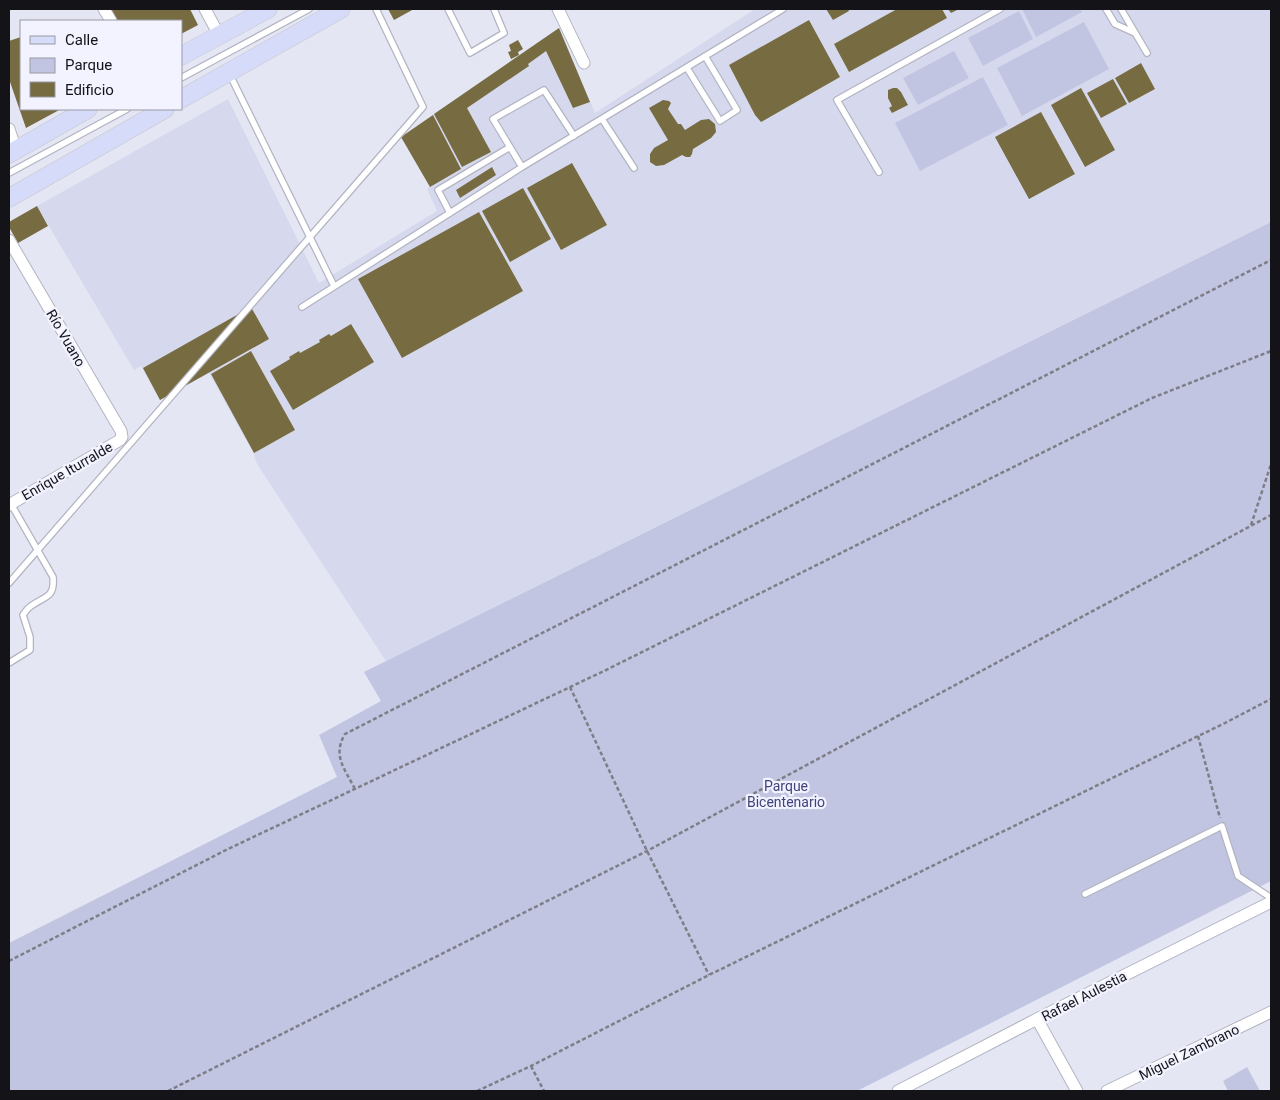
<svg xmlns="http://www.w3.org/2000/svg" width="1280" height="1100" viewBox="0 0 1280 1100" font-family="Roboto,sans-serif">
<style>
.built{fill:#d6d9ee}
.green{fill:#c1c5e1}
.building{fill:#776b41}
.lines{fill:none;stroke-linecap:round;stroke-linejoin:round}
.lane-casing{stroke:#b2b4c1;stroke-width:8}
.street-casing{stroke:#b2b4c1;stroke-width:13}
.primary-casing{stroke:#c6c6c8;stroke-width:19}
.path{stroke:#7d7e87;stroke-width:2.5;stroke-dasharray:4 2.5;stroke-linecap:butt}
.lane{stroke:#fff;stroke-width:5.5}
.street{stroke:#fff;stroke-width:11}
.primary{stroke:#d7dbfa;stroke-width:18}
.labels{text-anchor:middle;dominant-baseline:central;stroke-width:4.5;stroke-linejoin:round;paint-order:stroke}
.street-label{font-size:14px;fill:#131318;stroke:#f2f3ff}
.park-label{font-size:14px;fill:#40437a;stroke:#f2f3ff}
</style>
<rect width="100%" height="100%" fill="#e4e6f4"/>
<path class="built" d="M755 9H1271V222L386 661 257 464 253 452 209 373 160 400 142 368 141 366 134 370 37 206 228 99 319 283 437 211 427 189 430 186 401 137 559 28 595 113Z"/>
<path class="green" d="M1022 9H1080L1082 12 1036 37Z
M1019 11 1033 39 983 66 968 38Z
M1084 22 1109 69 1022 116 997 68Z
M954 51 969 78 918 105 903 78Z
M983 77 1008 125 920 171 895 123Z
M1271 222V881L857 1091H9V943L337 777 319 735 381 701 364 672Z
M1247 1067 1260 1091H1228L1223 1081Z"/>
<path class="building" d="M110 9H190L198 25 181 34V21H116Z
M388 9H414L394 20Z
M826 9H848L849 11 833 20Z
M897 9H942L947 18 849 72 834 44Z
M948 9H959L951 13Z
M809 20 840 77 761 122 755 115 729 65Z
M559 28 590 102 573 108 546 51 528 64 529 66 467 108 491 152 462 167 434 114Z
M21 37V109H61L26 128 9 79V41Z
M518 40 523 49 518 52 519 55 511 59 508 52 511 51 509 45Z
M1141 63 1155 89 1129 103 1115 78Z
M1113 79 1127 104 1101 118 1087 93Z
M893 88H897L901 92 908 105 892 113 889 108 892 106 888 98V90Z
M1081 88 1115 150 1085 167 1051 105Z
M663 100 669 101 671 103 668 109 678 124H681L685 130 701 120 709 119 715 124 716 132 711 138 693 149 692 154 690 157H686L682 155 664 165 656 166 650 162V154L654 148 668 140 649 108Z
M1041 112 1075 174 1029 199 995 137Z
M433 115 461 169 430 187 401 137Z
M572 163 607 225 561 250 527 188Z
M492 167 496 175 460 198 456 190Z
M523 188 551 239 510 262 482 211Z
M37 206 48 226 18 243 9 227V222Z
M479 212 523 291 402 358 358 279Z
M251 307 269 339 160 400 143 368Z
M351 324 374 362 293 410 270 371 290 359 289 357 299 351 300 353 320 342 319 340 329 334 331 336Z
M251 351 295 430 254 453 211 374Z"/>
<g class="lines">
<defs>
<path id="lane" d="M448 9 470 53 504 33 494 9
M1106 9 1115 24 1135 33
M1121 9 1147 53
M687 68 720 121 737 110 705 56
M230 75 334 286
M181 78 309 9
M602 119 634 168
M522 167 493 119 544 90 574 136
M879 172 837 100 1000 9
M9 173 127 109
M450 213 438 190 510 147
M302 307 522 167 783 9
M9 583 423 107 376 9
M9 663 30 650V637L23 615C25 612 28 608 31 606 45 596 55 598 53 577L11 504
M1085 894 1222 826 1238 876 1271 898"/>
<path id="street" d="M104 9 111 21
M205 9 219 35
M558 9 584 63
M9 129 16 150
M9 240 121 431 122 437 120 440 9 505
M1037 1019 1077 1091
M898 1091 1037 1019 1271 902
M1107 1091 1271 1012"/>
<path id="primary" d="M181 56 268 9
M181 99 341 9
M9 154 88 109
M9 198 165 109"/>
</defs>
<use href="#lane" class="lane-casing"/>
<use href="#street" class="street-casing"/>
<use href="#primary" class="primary-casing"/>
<path class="path" d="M1251 525 1271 464
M570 687 647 851 709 975
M1198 736 1220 818
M355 789C345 769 332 756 345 734L1271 260
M9 961 228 849 604 671 1152 398 1271 351
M531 1066 544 1091
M168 1091 647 851 1271 515
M477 1091 531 1066 709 975 1225 723 1271 699"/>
<use href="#lane" class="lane"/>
<use href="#street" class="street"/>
<use href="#primary" class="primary"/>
</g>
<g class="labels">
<g class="street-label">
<text transform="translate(66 338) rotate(60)">Río Vuano</text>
<text transform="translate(67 471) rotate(-30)">Enrique Iturralde</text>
<text transform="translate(1084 996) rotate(-27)">Rafael Aulestia</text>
<text transform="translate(1189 1052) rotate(-26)">Miguel Zambrano</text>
</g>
<g class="park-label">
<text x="786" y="786">Parque<tspan x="786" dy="16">Bicentenario</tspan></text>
</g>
</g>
<rect width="1280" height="1100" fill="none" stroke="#131318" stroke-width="20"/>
<rect x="20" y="20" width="162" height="90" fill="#f2f3ff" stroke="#9999a3"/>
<rect x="30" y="36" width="25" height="8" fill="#d7dbfa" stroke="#9999a3"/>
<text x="65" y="45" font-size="15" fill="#131318">Calle</text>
<rect x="30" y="58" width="25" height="15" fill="#c1c5e1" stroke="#9999a3"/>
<text x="65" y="70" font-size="15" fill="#131318">Parque</text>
<rect x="30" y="82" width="25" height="15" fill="#776b41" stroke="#9999a3"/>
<text x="65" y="95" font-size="15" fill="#131318">Edificio</text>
</svg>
